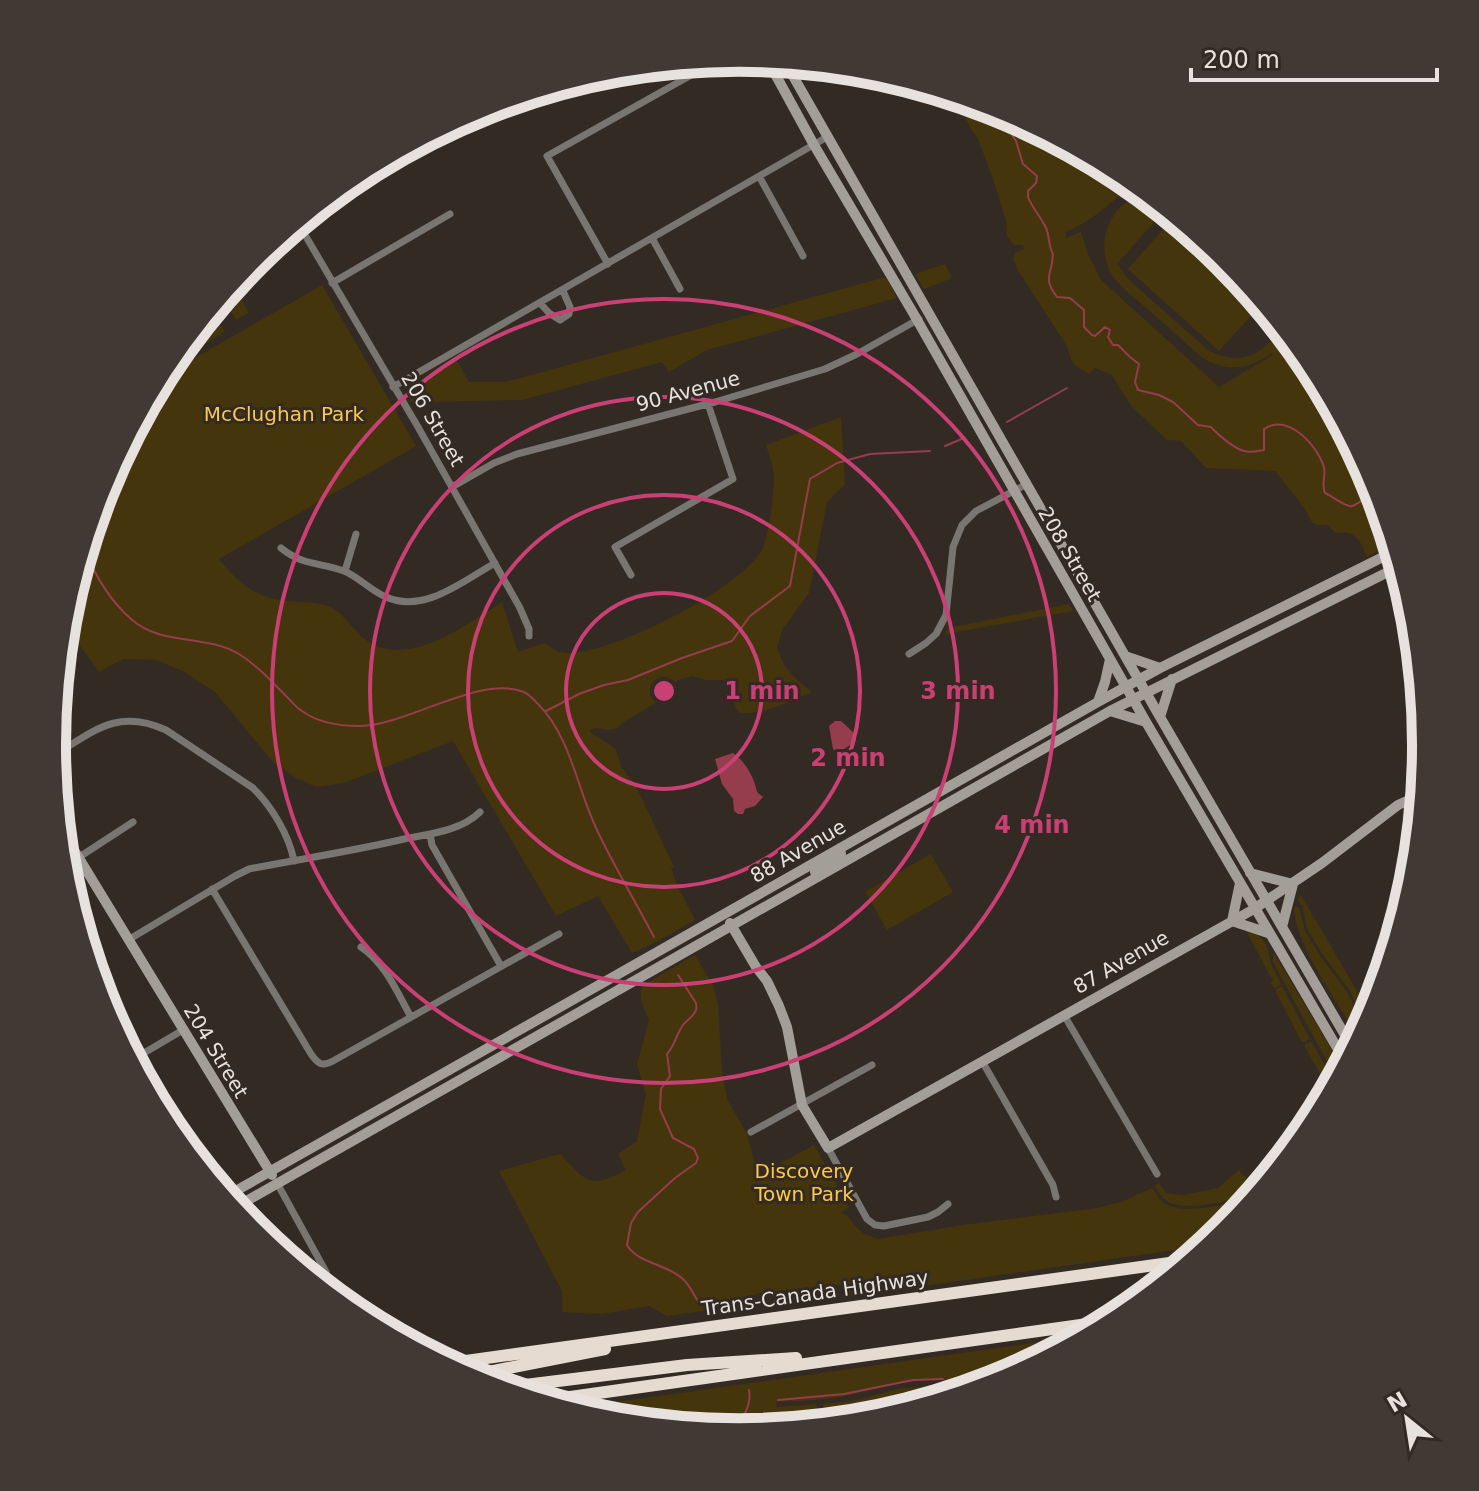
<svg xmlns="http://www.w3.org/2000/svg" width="1479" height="1491" viewBox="0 0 1479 1491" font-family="'DejaVu Sans',sans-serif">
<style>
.green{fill:#44350c}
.water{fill:#953d4c}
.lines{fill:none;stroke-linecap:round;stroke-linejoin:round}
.stream{stroke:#953d4c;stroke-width:2}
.street{stroke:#797571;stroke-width:7}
.secondary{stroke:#a49e98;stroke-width:10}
.highway{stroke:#e5dbd1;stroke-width:12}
.ring{fill:none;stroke:#ca4075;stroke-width:4}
.labels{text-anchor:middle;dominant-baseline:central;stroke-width:6;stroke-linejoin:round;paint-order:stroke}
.street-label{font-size:20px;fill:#e8e2de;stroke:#332a24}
.park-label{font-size:20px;fill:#fac94c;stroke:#332a24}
.rim{fill:none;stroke:#e8e2de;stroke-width:10}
.centre{fill:#ca4075;stroke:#332a24;stroke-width:4}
.ring-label{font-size:24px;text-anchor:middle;font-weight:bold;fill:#ca4075;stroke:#332a24;stroke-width:6;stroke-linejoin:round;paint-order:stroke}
</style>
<rect width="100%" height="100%" fill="#332a24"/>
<path class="green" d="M964 99 1003 111 1122 174 1135 185C1111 200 1092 223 1065 232L1066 238 1081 232 1088 254 1101 280 1219 387 1273 355 1272 353C1249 370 1224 373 1200 356 1182 339 1163 323 1145 307 1133 296 1118 286 1110 272 1103 257 1102 239 1109 224 1116 208 1128 198 1145 193L1165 210 1117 264 1130 281 1207 349C1234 367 1269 357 1279 324L1294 343 1291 345 1298 354 1295 357 1299 366 1296 369 1297 373C1308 394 1319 416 1343 423L1375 483 1393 543 1367 557C1361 541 1355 529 1336 533L1327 525H1317L1311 521 1305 509 1275 471 1206 468 1181 441 1167 440 1131 406 1112 375 1095 368 1089 374C1075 366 1071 365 1068 348L1019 272 1013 260 1014 253 1024 249 1023 245H1014L1007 236 1006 221 994 182 978 139 969 126 963 111Z
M1174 217 1226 260 1262 304 1219 351 1128 269Z
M945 264 951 275 950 279 924 289 915 274Z
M882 278H886L897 298 707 350 669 372 662 362 522 400 411 402C408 396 410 391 414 386L457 361 469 382H506Z
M233 285 249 313 236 320 223 297Z
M322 285 416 446 219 559C235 579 252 595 278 600 294 603 311 600 327 606 343 611 351 628 363 638 406 672 465 625 502 602L518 652 544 643C549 645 555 651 560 652 601 662 746 586 763 548 769 533 776 485 773 469 772 461 768 453 766 445L841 417 845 484 827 502 809 593 782 630 777 648 784 665 797 680 812 692C789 702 766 714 740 713L736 708 726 680H705L693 676 678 680 657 702 624 722 617 728 609 730 597 728 590 730V732L615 748 622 768 634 783 644 803 674 867 671 868 677 885 695 920 656 942 632 953 598 896 556 916 453 741 344 783 316 787 296 778 274 763 215 692 183 671 156 660 123 659 99 672 64 624 65 611 105 482 160 378Z
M212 310 225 332 192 351 179 350Z
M1402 573 1414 612V614L1385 580Z
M1069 604 1073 611 945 634 948 628Z
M931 854 953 892 887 930 865 892Z
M1301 895 1371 1015 1365 1026 1350 991 1323 955 1307 929 1302 905 1297 900Z
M1294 907H1299L1305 931 1321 957 1348 993 1364 1029 1359 1039C1340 1005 1294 944 1294 907Z
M1246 931C1265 936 1267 943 1270 960 1272 968 1278 977 1282 985L1274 988 1271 983 1273 981Z
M1273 952 1343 1068 1337 1080 1273 962Z
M695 955 713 985 718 1004 722 1071 727 1099 747 1134 758 1175 814 1145 849 1207 841 1213C851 1216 852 1224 860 1231 865 1235 872 1237 878 1239L963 1225 1097 1208 1121 1202 1152 1188C1156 1193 1158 1199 1164 1203 1186 1217 1228 1202 1252 1199L1225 1232 1210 1245 848 1297 845 1284 765 1292 729 1301 703 1311 667 1316 649 1306 602 1314 562 1312V1291L499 1171 560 1154C586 1181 589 1190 626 1170L618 1154 637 1141 646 1094 637 1064 649 1020C644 1009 637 996 643 985Z
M1282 986 1310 1039 1304 1042 1301 1041 1275 990Z
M1311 1041 1335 1083 1330 1092 1305 1047V1044Z
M1239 1170 1248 1180 1271 1176 1256 1195C1233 1198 1195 1211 1173 1204 1164 1201 1159 1194 1155 1186L1159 1183 1166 1193 1184 1195 1218 1188Z
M1088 1335 1002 1381 977 1388C937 1369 890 1387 850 1395 827 1400 799 1401 776 1402L777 1407 816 1404 818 1413 814 1419 813 1426 739 1433 605 1420 568 1409Z
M940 1385 971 1390 966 1392 945 1389 873 1401 882 1417 873 1420 820 1425 824 1412 823 1404 853 1401 897 1389Z"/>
<path class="water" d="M835 721H841L856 735V741L841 751 837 752 833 749 829 726Z
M733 753C745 761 754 777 757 792L763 797 755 806 745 809 743 814H738L734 811 733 799 722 784 715 759Z"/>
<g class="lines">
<path class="stream" d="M990 107 989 117 992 120 1002 118 1006 121 1008 128 1016 141 1023 164 1037 176 1036 183 1028 191V197C1032 208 1041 217 1046 228 1050 237 1048 246 1053 254 1052 276 1042 277 1057 297L1070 298 1084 310V327L1092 335 1095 336 1105 327 1110 330 1108 337 1113 345H1118L1130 357 1139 364 1135 382 1138 390 1159 395 1173 402 1198 425 1211 427C1217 434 1235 449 1244 451 1250 453 1258 451 1264 450V429C1288 413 1317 445 1324 467 1326 477 1321 484 1325 493 1332 496 1347 508 1352 506 1356 505 1359 502 1363 500L1370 505 1373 513 1380 520 1381 524 1389 530
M1007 422 1067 388
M945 446 964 438
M84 549C95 575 109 600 131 619 161 646 205 634 239 654 258 666 273 683 289 699 293 703 297 708 302 711 318 723 341 726 360 726 409 725 480 674 524 692 529 694 534 700 538 704 571 737 577 789 597 830 614 866 635 901 654 937
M546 711 579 694 604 685 628 680 682 658 732 641 750 616 790 586 810 479 837 463 870 454 930 451
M678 975 696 1003C696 1005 697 1008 696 1010 694 1016 687 1020 683 1025 676 1035 675 1045 667 1054L670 1076 661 1089 660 1109 673 1138 694 1149 698 1158 696 1163 675 1178 638 1212 631 1223 627 1245C637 1263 667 1264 683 1279 689 1284 693 1294 698 1301
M778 1400 844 1394 913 1380 943 1379
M737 1433C741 1417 752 1407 749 1390"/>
<path class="street" d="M759 176 803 256
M298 223 418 427 520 608 529 629V636
M652 238 680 289
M608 264 547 156 718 60
M332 283 450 214
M540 303 549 313 560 320 569 314 570 307 563 291
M393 387 827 137
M452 487 494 463 517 454 715 402 825 369 857 354 919 319
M281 548C303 566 319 562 344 571 359 577 371 591 386 597 424 614 463 581 495 563
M345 571 356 534
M631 575 615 547 733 479 708 404
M909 654 926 643 936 634 946 615 953 547 962 525 976 511 1027 484
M53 756C94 731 117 708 166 730L253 788C272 807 289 835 294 861
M430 834 432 845 501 966
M64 867 133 822
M212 889 311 1054C318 1064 322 1067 333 1061L559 934
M128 940 235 876 249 869C301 859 353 851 404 839 429 834 461 831 480 812
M361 947C385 963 397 992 411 1017
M1064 1015 1157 1174
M132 1060 183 1030
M982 1061 1053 1185 1056 1197
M751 1132 872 1065
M828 1148 867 1219 875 1225 884 1226 928 1217 938 1212 948 1204
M277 1183 326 1272 333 1297"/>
<path class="secondary" d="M768 61 814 145 912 311 1146 722 1346 1063
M785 62 1160 717 1353 1049
M1125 656 1160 668
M1098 702 1105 682 1110 659
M1110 711 1146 722
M1160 717 1172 679
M60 827 272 1175
M815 872 838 858 841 854 840 848
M1250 873 1293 884
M1232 921 1268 933
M1232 921 1240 883
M730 923 756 967 767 981 779 1006 787 1027 802 1105 828 1148 1254 909 1322 863 1398 805 1422 794
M1282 927 1293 884
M225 1197 1098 702 1160 668 1395 551
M234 1208 1110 711 1400 566"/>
<path class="highway" d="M444 1364 1191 1260
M468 1376 605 1349
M501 1388 687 1365 796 1358
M542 1401 1116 1320"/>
</g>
<g class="ring">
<circle cx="664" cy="691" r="98"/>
<circle cx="664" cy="691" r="196"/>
<circle cx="664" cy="691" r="294"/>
<circle cx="664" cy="691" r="392"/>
</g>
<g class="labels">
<g class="street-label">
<text transform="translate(688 391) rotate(-15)">90 Avenue</text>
<text transform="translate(433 419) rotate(60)">206 Street</text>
<text transform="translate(1070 554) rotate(60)">208 Street</text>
<text transform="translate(798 851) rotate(-30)">88 Avenue</text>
<text transform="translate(1121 962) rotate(-30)">87 Avenue</text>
<text transform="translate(216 1051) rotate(59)">204 Street</text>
<text transform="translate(815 1293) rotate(-8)">Trans-Canada Highway</text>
</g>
<g class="park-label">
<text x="284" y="414">McClughan Park</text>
<text x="804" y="1171">Discovery<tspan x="804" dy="23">Town Park</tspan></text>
</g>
</g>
<path d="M0 0H1479V1491H0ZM66 745a673 673 0 1 1 1346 0a673 673 0 1 1-1346 0Z" fill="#413933" fill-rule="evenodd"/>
<path class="rim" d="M66 745a673 673 0 1 1 1346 0a673 673 0 1 1-1346 0Z"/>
<circle cx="664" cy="691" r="12" class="centre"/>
<g class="ring-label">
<text x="762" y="699">1 min</text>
<text x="958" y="699">3 min</text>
<text x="848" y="766">2 min</text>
<text x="1032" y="833">4 min</text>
</g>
<g transform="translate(1407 1419) rotate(330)" stroke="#332a24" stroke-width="6" paint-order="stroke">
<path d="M0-6L14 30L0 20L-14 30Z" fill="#e8e2de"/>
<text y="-12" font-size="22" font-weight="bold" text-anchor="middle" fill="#e8e2de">N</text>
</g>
<path d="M1191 68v12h246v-12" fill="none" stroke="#e8e2de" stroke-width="4"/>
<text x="1203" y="68" font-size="24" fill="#e8e2de" stroke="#332a24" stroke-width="6" paint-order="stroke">200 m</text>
</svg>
